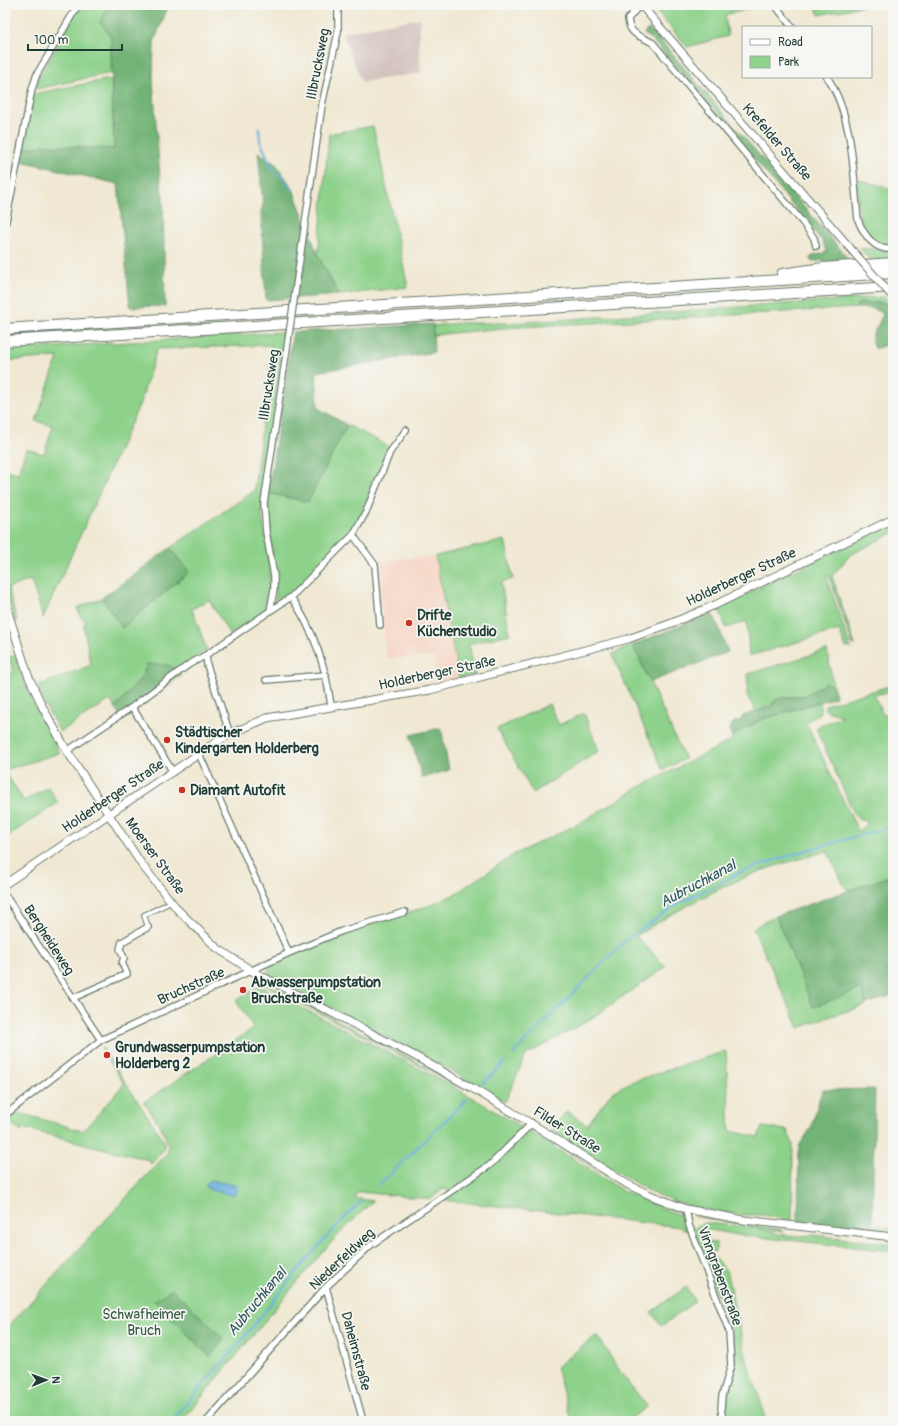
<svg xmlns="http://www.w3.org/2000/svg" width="898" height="1426" viewBox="0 0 898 1426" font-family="Pangolin,sans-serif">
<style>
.built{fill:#f5d3c1}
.industrial{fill:#d1c0bc}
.green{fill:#8dd18a;stroke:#56875f}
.forest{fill:#72b376;stroke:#487855}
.water{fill:#6baddf;stroke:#45758a}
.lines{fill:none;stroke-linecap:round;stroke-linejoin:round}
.stream{stroke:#6baddf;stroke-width:2}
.pedestrian-casing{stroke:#68796b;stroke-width:6}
.minor-casing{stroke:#68796b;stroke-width:8}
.tertiary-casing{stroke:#68796b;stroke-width:9}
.secondary-casing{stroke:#68796b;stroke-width:9}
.motorway-casing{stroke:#68796b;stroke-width:12}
.pedestrian{stroke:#fff;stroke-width:4}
.minor{stroke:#fff;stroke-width:5.5}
.tertiary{stroke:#fff;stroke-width:7}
.secondary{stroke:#fff;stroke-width:7}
.motorway{stroke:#fff;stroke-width:10}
.minor-bridge-casing{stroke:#68796b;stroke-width:8;stroke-linecap:butt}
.secondary-bridge-casing{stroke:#68796b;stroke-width:9;stroke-linecap:butt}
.minor-bridge{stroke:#fff;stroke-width:5.5}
.secondary-bridge{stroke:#fff;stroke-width:7}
.poi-dot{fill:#c8321e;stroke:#f6f6f2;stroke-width:1.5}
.labels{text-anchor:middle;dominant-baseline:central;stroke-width:3.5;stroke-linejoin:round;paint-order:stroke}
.street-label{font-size:14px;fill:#1f3d34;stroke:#f6f6f2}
.poi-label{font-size:14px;font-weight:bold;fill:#1f3d34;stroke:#f6f6f2;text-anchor:start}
.park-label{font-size:14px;fill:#355b45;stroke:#f6f6f2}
.water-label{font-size:15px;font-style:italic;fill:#32595f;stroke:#f6f6f2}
</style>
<rect width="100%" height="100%" fill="#f6f6f2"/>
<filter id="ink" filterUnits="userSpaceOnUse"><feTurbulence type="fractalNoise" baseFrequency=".025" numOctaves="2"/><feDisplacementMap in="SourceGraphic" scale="8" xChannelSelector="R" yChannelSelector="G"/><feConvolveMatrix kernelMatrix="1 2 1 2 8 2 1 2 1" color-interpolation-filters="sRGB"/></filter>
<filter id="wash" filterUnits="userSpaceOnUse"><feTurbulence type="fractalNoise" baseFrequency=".012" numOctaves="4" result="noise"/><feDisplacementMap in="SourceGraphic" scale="16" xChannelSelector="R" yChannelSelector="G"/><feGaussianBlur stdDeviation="0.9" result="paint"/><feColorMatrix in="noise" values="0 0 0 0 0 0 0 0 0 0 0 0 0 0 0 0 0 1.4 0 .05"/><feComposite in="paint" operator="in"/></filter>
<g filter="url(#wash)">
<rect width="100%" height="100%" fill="#f0e8d2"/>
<path class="built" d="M435 556 459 678 437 684 434 657 386 658 378 561Z"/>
<path class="industrial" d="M420 18 419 41 421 73 362 82 342 33Z"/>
<path class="green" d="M80 5H108L100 22 111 37V73L36 89 39 77Z
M651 5H763L725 15 728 36 687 47Z
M815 5H869L819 15Z
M111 79 114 149 45 145 23 149 33 94Z
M373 126 408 287 339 295 318 255 329 134Z
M856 179 893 189V246C856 246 859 206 856 179Z
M860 248 893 251V258L870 260Z
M884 297 892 306 883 303H859L856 305 857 308 504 328 433 335V326L458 323H512Z
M285 332 262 493V516L270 570 269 600 263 612 230 635 209 600 192 609 207 650 178 670 147 664 141 678 115 708 110 700 60 732 46 707 38 686 40 683 43 684 89 666 91 664 83 624 86 623 85 619H82L77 608 102 598 122 628 189 572 170 548 254 491 272 345 157 349 141 401 43 618 31 580 8 588 17 621 15 622 5 589V470L18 473 26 449 44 454 53 426 36 421 58 357 5 361V350Z
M347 425 381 442 390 448 364 511 351 534 288 597 276 603C276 566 268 531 268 493L308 501Z
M889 525H893V533L850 555 832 576 855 645H853L829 576H826L851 649 848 647 846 648 839 630 749 656 747 621 726 628 720 612 722 606Z
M505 540 513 579 501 582 510 634 469 644 475 675 459 678 435 556Z
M633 645 685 759 663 770 612 654Z
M827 650 833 685 825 683 806 695 786 697 774 701 770 707H765L756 712 747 695 748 674Z
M15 655C28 693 40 719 60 753L5 770V675L14 673 9 658Z
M893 685V691L874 695 883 715 893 712V875L853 889H846L827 851C806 858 783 863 763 870 718 887 676 911 636 936L666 967 589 1020 526 1055 505 1102 452 1071 269 976 268 970 272 964 293 953 337 935 428 906 453 895 515 854 578 824 638 788 732 740V736L762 719 820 702V712L806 723 858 831 868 823 855 816 816 728 842 716 825 710V705Z
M549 704 559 725 584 713 599 751 533 793 497 729Z
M5 772 24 801 48 787 58 803 5 838Z
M776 916 813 1007 861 988 866 1005 822 1019 799 1028 753 928Z
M260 980 433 1070 461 1087 266 985 258 981Z
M260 986 449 1084 540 1138 622 1190 647 1202 682 1216 688 1231 680 1227 443 1200 451 1191 443 1189 431 1199 359 1192 354 1198 373 1201 339 1234 313 1263 182 1421H5V1330L168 1152C169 1134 154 1118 144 1102L254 1028 236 1001Z
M102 1047 164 1141V1149L151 1164 149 1160 22 1128 21 1132 7 1119 16 1112 83 1131 124 1084 101 1048Z
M726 1051 730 1131 758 1137 762 1127 787 1130 793 1144 792 1221 763 1215H739L687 1206 650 1192 551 1130 567 1111 587 1125 612 1092 631 1082Z
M532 1129 636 1193 680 1212 634 1193Z
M694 1216 764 1226 782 1230V1232Z
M707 1223 760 1229 778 1234 800 1236 813 1235 893 1244V1251L738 1235 710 1230 705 1232 703 1237 704 1242 716 1243V1251L709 1252 726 1270 747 1360 767 1421H725C721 1401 727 1394 732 1376 736 1361 733 1345 731 1330L693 1230 698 1225Z
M872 1224 893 1228V1232L870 1229Z
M686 1287 695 1301 662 1326 651 1312Z
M597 1335 621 1373 647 1406 628 1421H571L556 1367Z"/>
<path class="forest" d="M108 5H169L154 42 153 79 160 180 163 197 165 306 130 307 118 184 21 161 23 149 45 145 114 149 111 37 100 22Z
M647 30H651L655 34 847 257 844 262 828 263 824 260 812 262 810 259 812 256 827 252 823 242 723 121 652 40 644 34Z
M258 152 276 164 293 189 318 255 339 295 266 300 261 212 263 205Z
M859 303H883L893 307V342L878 348H874C867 335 880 326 883 313L872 308H857L856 305Z
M433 324 434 352 316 372 318 408 347 425 308 502 268 493 293 332Z
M170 548 189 572 122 628 102 598Z
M711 613 716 620 728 652 650 682 633 645Z
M147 664C160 665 174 662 181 675L122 720 115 708 141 678Z
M825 683 833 685 836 697 762 719 732 736 729 730 734 722 740 721 743 716 770 707 774 701 778 699 806 695Z
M441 728 449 770 422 778 410 735Z
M893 875V995L866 1004 861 989 813 1007 776 916Z
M875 1089 872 1224 870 1229 798 1221 799 1146 811 1128 822 1090Z
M172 1289 224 1339 210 1357 154 1301Z"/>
<path class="water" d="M210 1180 234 1185 237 1187V1193L232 1195 210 1190 207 1188 206 1184Z"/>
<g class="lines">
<path class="stream" d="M259 128 260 141 273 170 284 179 292 190
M513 1054 628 938 681 902 746 870 801 852 893 826
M483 1083 505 1062
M379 1185 466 1100
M172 1421C196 1391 222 1364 246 1335 283 1289 319 1241 362 1201"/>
</g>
</g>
<g filter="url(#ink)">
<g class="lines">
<defs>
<path id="pedestrian" d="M148 927 144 915 167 904"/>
<path id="minor" d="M640 5 628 19C629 35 641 36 653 43L803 223 814 238 816 246
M775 5 792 27
M827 77C854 117 853 174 858 220 864 235 874 251 893 249
M5 226 32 89 37 74 78 5
M295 293 322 105 338 32V5
M353 535 375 565 380 625
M291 597C314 630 326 667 331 706
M270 611 291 597 353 535 366 512 390 452 406 430
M266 680 326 675
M230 734 207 665 206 655 270 611 274 589V576L266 532 264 503 288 341
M67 751 132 707
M199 754 289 953
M173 772 132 707 188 665 206 655
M5 895 101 1040
M73 998 127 974 122 963 124 958 120 949 122 942 148 927
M5 1115 101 1040 289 953 342 931 405 912
M686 1209 689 1225 729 1331 731 1365 722 1396 721 1408 723 1421
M326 1287 363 1421
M207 1421 326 1287 371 1245 490 1165 532 1123"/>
<path id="tertiary" d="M5 603 28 675 43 708 67 751 142 865 178 910 217 948 252 971 413 1055 472 1088 545 1132 627 1184 650 1195 686 1209 744 1220 893 1237"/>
<path id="secondary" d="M641 5 850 248
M5 884 212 745 230 734 267 718 430 690 628 639 672 623 715 605 893 519"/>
<path id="motorway" d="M782 274 823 268 893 263
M5 329 893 273
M5 341 893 287"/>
</defs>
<use href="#pedestrian" class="pedestrian-casing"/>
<use href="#minor" class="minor-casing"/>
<use href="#tertiary" class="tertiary-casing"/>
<use href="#secondary" class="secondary-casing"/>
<use href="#motorway" class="motorway-casing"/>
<use href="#pedestrian" class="pedestrian"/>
<use href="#minor" class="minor"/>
<use href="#tertiary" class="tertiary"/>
<use href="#secondary" class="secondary"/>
<use href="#motorway" class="motorway"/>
<defs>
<path id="minor-bridge" d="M288 341 295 293"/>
<path id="secondary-bridge" d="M850 248 893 297"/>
</defs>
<use href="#minor-bridge" class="minor-bridge-casing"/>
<use href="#secondary-bridge" class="secondary-bridge-casing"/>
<use href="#minor-bridge" class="minor-bridge"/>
<use href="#secondary-bridge" class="secondary-bridge"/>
</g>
</g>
<g class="poi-dot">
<circle cx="409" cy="623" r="4"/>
<circle cx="167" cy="740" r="4"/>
<circle cx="182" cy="790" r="4"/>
<circle cx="243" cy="990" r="4"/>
<circle cx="107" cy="1055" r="4"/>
</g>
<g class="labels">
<g class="street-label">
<text transform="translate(318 64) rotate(-79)">Illbrucksweg</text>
<text transform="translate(777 142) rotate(49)">Krefelder Straße</text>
<text transform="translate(269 385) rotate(-81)">Illbrucksweg</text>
<text transform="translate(741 577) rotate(-25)">Holderberger Straße</text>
<text transform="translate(437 673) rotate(-12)">Holderberger Straße</text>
<text transform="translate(113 796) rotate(-34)">Holderberger Straße</text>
<text transform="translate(155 856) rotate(54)">Moerser Straße</text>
<text transform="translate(49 940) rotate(57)">Bergheideweg</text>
<text transform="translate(191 986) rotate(-24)">Bruchstraße</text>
<text transform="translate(567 1130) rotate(32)">Filder Straße</text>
<text transform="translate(342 1259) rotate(-43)">Niederfeldweg</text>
<text transform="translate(720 1276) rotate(70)">Vinngrabenstraße</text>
<text transform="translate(356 1351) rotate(75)">Daheimstraße</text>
</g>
<g class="poi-label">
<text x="417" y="615">Drifte<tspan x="417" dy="16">Küchenstudio</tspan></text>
<text x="175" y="732">Städtischer<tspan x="175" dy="16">Kindergarten Holderberg</tspan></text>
<text x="190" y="790">Diamant Autofit</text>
<text x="251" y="982">Abwasserpumpstation<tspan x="251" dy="16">Bruchstraße</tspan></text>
<text x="115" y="1047">Grundwasserpumpstation<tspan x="115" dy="16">Holderberg 2</tspan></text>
</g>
<g class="park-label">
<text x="144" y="1314">Schwafheimer<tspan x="144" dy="16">Bruch</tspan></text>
</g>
<g class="water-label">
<text transform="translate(698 884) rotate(-28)">Aubruchkanal</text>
<text transform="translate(257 1302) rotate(-50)">Aubruchkanal</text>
</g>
</g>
<rect width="898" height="1426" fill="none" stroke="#f6f6f2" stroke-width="20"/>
<rect x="742" y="26" width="130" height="52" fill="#f6f6f2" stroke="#a0aca6"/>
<rect x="750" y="39" width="20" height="6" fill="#ffffff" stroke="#a0aca6"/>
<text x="778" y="46" font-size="12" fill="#1f3d34">Road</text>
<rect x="750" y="56" width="20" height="12" fill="#8dd18a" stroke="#a0aca6"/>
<text x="778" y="66" font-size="12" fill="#1f3d34">Park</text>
<g transform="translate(46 1380) rotate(89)" stroke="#f6f6f2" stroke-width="3" paint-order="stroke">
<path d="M0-3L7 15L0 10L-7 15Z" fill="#1f3d34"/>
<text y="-6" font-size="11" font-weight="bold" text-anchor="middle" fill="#1f3d34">N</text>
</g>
<path d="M28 44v6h94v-6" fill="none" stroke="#1f3d34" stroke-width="2"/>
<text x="34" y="44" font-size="12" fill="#1f3d34" stroke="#f6f6f2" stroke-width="3" paint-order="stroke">100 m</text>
</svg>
